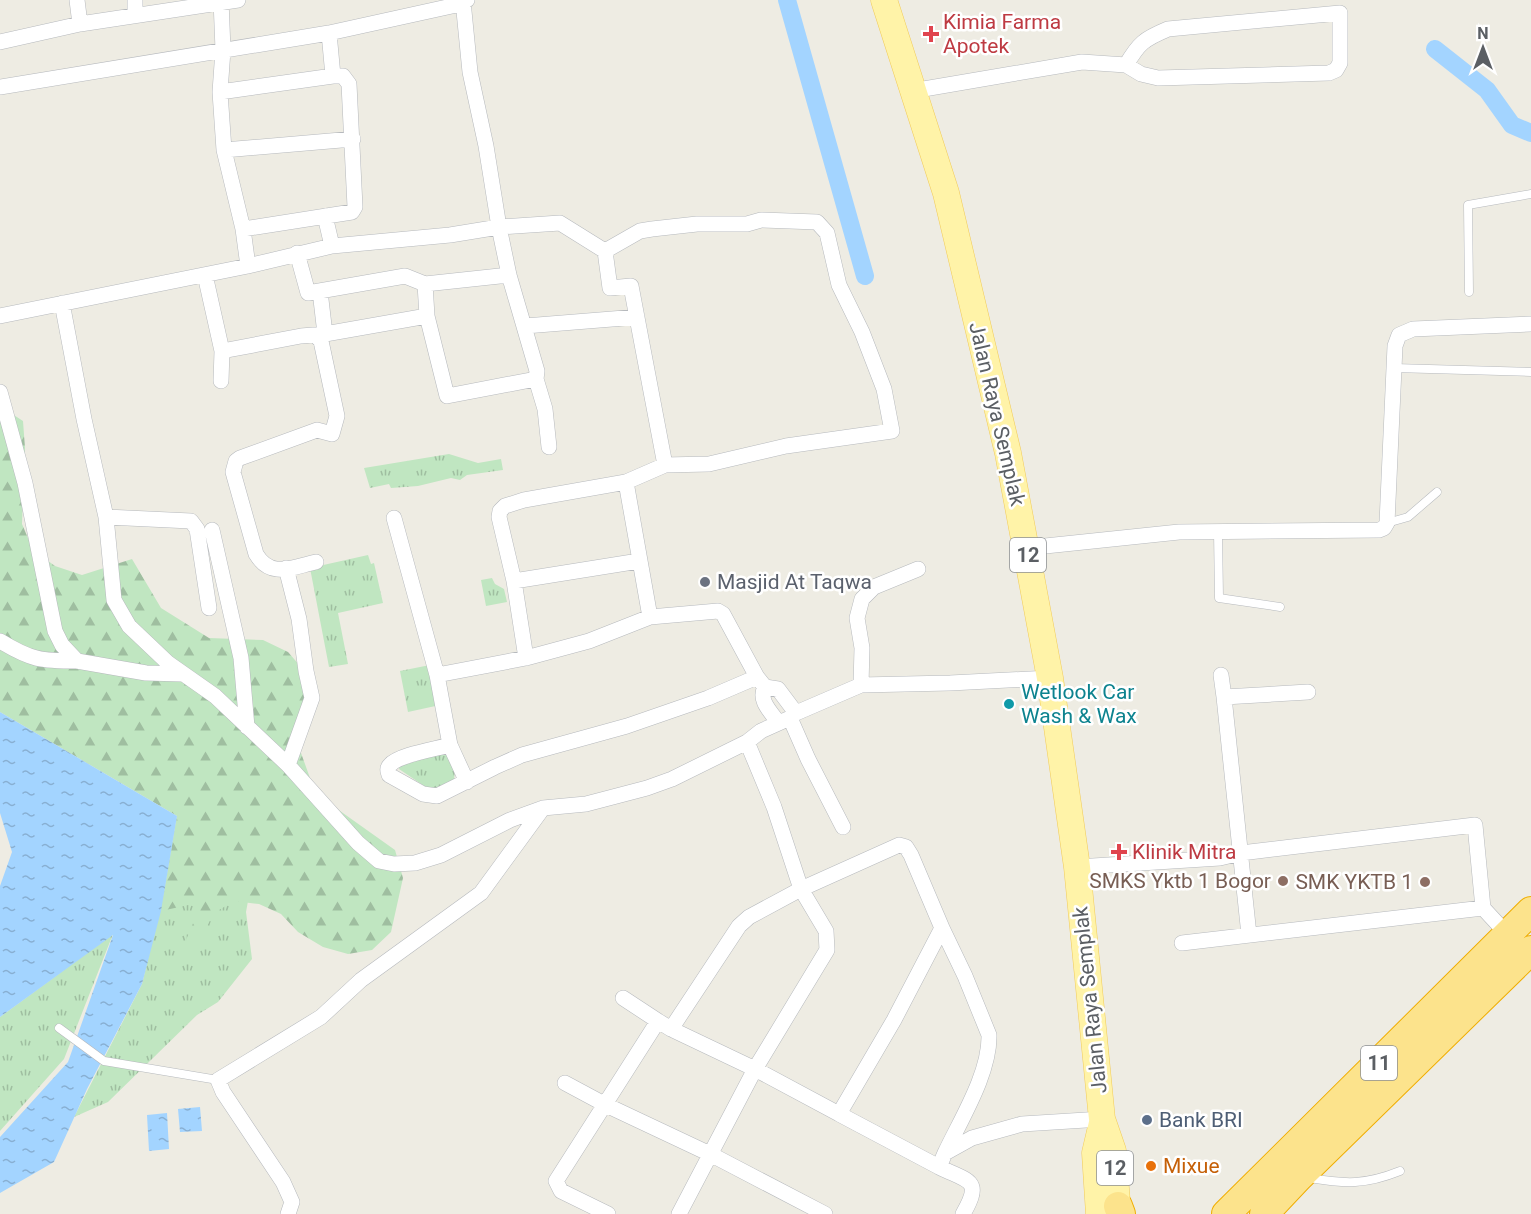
<svg xmlns="http://www.w3.org/2000/svg" width="1531" height="1214" viewBox="0 0 1531 1214" font-family="Roboto,sans-serif">
<style>
.grass{fill:url(#grass-tufts)}
.forest{fill:url(#forest-firs)}
.water{fill:url(#water-ripples)}
.lines{fill:none;stroke-linecap:round;stroke-linejoin:round}
.canal{stroke:#a3d4ff;stroke-width:18}
.lane-casing{stroke:#b6b9bd;stroke-width:9}
.street-casing{stroke:#b6b9bd;stroke-width:16}
.primary-casing{stroke:#f1cb5a;stroke-width:27}
.highway-casing{stroke:#f0ad01;stroke-width:30}
.lane{stroke:#fff;stroke-width:8}
.street{stroke:#fff;stroke-width:15}
.primary{stroke:#fff3a8;stroke-width:26}
.highway{stroke:#fce38c;stroke-width:28}
.health-dot{fill:#e0444e;stroke:#fff;stroke-width:2}
.worship-dot{fill:#6b7280;stroke:#fff;stroke-width:2}
.culture-dot{fill:#0f9aa8;stroke:#fff;stroke-width:2}
.education-dot{fill:#8d6e63;stroke:#fff;stroke-width:2}
.service-dot{fill:#5c6f8a;stroke:#fff;stroke-width:2}
.food-dot{fill:#e8710a;stroke:#fff;stroke-width:2}
.labels{text-anchor:middle;dominant-baseline:central;stroke-width:5;stroke-linejoin:round;paint-order:stroke}
.shield{fill:#fff;stroke:#8c8f92;stroke-width:1.5}
.shield-label{font-size:20px;font-weight:bold;fill:#5b5f64}
.health-label{font-size:21px;fill:#be3a42;stroke:#fff;text-anchor:start}
.street-label{font-size:21px;fill:#5b5f64;stroke:#fff}
.worship-label{font-size:21px;fill:#5b616d;stroke:#fff;text-anchor:start}
.culture-label{font-size:21px;fill:#0d838f;stroke:#fff;text-anchor:start}
.education-label{font-size:21px;fill:#785e54;stroke:#fff;text-anchor:end}
.service-label{font-size:21px;fill:#4e5e75;stroke:#fff;text-anchor:start}
.food-label{font-size:21px;fill:#c56008;stroke:#fff;text-anchor:start}
</style>
<defs>
<pattern id="grass-tufts" width="24" height="20" patternUnits="userSpaceOnUse" patternTransform="scale(1.5)"><rect width="24" height="20" fill="#c0e6c1"/><path d="M3 7l-1-3M5 7V3M7 7l1-3M15 17l-1-3M17 17v-4M19 17l1-3" fill="none" stroke="#9fbea0"/></pattern>
<pattern id="forest-firs" width="22" height="20" patternUnits="userSpaceOnUse" patternTransform="scale(1.5)"><rect width="22" height="20" fill="#c0e6c1"/><path d="M5 1l3.5 6h-7zM16 11l3.5 6h-7z" fill="#9fbea0"/></pattern>
<pattern id="water-ripples" width="26" height="14" patternUnits="userSpaceOnUse" patternTransform="scale(1.5)"><rect width="26" height="14" fill="#a3d4ff"/><path d="M2 4q2-2 4 0t4 0M15 11q2-2 4 0t4 0" fill="none" stroke="#88afd2"/></pattern>
</defs>
<rect width="100%" height="100%" fill="#eeece3"/>
<path class="grass" d="M449 454 478 463 501 459 503 470 467 475 460 480 451 478 418 486 391 488 389 484 370 488 364 468Z
M368 555 371 564 374 563 383 603 338 613 348 664 329 667 310 568Z
M492 578 495 584 504 589 507 602 486 606 481 580Z
M430 665 440 705 408 712 400 671Z
M446 752 455 769 454 780 430 790 399 769 400 766Z
M177 816 255 863 246 912 252 959 218 1002 197 1015 108 1102 74 1117 142 984 164 892Z
M113 934 64 1059 0 1131V1017Z"/>
<path class="forest" d="M0 406 23 421 25 448 22 524 33 550 55 566 82 575 132 559 161 608 209 638 263 640 288 652 307 674 312 701 299 726 301 753 310 778 326 801 395 850 403 878 391 932 372 950 348 954 323 947 298 932 281 914 259 904 234 901 214 913 199 941 192 944H188L186 940 202 902 161 911 177 816 0 712Z"/>
<path class="water" d="M0 712 177 816 161 911 142 984 87 1089 54 1162 0 1193V1137L68 1062 113 935 0 1017V886L12 852 0 813Z
M200 1107 202 1131 180 1132 178 1109Z
M167 1113 169 1149 149 1151 147 1115Z"/>
<g class="lines">
<path class="canal" d="M787 0 865 276
M1435 49 1487 90 1512 125 1531 133"/>
<defs>
<path id="lane" d="M1469 292 1468 205 1531 194
M1394 368 1531 372
M1387 523 1408 517 1437 492
M1218 531 1219 598 1280 607
M59 1028 104 1061 218 1080
M1309 1178C1346 1184 1365 1185 1400 1171"/>
<path id="street" d="M77 0 80 24
M221 0 223 50 220 92 224 150 243 229 248 266
M135 15V0
M0 42 80 24 238 0
M0 87 329 33 452 6 467 0
M912 91 1082 62 1126 65C1139 43 1144 39 1168 29L1340 13V63L1336 70 1329 73 1158 78 1141 74 1126 65
M220 92 333 76
M224 150 353 139
M325 216 332 246
M243 229 352 212 355 207 349 84 343 76H333L329 33
M605 251 610 288 631 286 665 465
M297 253 308 293 405 276 425 284 427 316 447 396 536 379
M205 275 222 351 221 381
M425 284 509 275
M62 303 84 419 106 517 114 600 129 626 168 663 215 696 288 765 358 843 379 861 394 864 415 863 441 855 510 820 543 808 586 804 647 788 672 779 747 742 761 731 790 718 796 713 861 685 950 683 1050 678
M0 316 248 266 332 246 450 235 499 227 486 146 470 72 463 1
M525 326 637 317
M325 334 427 316
M222 351 301 336 325 334 320 291
M0 392 25 483 55 631 62 645 77 661 146 673 182 674
M626 482 650 617
M106 517 191 521 197 529 209 608
M394 518 437 675 450 745
M212 530 241 658 247 727
M1026 548 1179 532 1379 530 1384 528 1387 523 1395 346 1399 335 1413 329 1531 324
M316 562C292 567 271 579 256 554L233 472 236 461 240 458 317 430 332 434 337 416 321 341 316 336
M286 568 299 619 306 671 312 698 288 765
M514 581 639 561
M0 641C31 660 41 661 77 661
M526 658 514 581 499 517 500 511 505 506 524 500 626 482 665 465 709 464 786 446 892 431 884 389 862 332 839 285 827 233 817 222 761 220 747 224H697L652 229 640 231 605 251 560 223 499 227 509 275 537 371 536 379 545 409 549 447
M437 675 526 658 589 641 650 617 718 611 723 614 757 677 765 687
M1221 675 1224 697
M861 685 862 648 857 618 862 599 874 587 918 569
M790 718 808 759 843 827
M778 722C770 711 758 700 765 687L778 689 796 713
M467 782 450 745C436 749 398 755 390 765 386 769 388 770 389 775L423 794 437 796 495 767 522 755 627 726 708 698 757 677
M1077 867 1220 858 1241 853 1475 825 1483 908 1508 935
M942 928 965 976 989 1035C990 1073 961 1119 945 1153
M1249 935 1224 697 1308 692
M1182 943 1483 908
M623 998 658 1021
M671 1029 739 926 749 917 801 889 774 807 747 742
M565 1083 606 1105 710 1154 825 1214
M939 1167C969 1182 983 1179 963 1214
M288 1214 292 1202 283 1182 223 1092 218 1080 321 1017 361 980 481 893 543 808
M608 1214 561 1191 556 1181 658 1021 671 1029 755 1069 839 1114
M679 1214 755 1069 827 950 826 931 801 889 899 845 906 847 911 855 942 928 894 1020 839 1114 939 1167 945 1153 972 1138 1022 1124 1102 1119"/>
<path id="primary" d="M884 0 946 193 1008 453 1050 678 1077 867 1102 1119 1113 1151 1118 1214
M1099 1214 1095 1153 1102 1123"/>
<path id="highway" d="M1118 1206 1121 1214
M1226 1214 1531 911
M1264 1214 1299 1177 1531 950"/>
</defs>
<use href="#lane" class="lane-casing"/>
<use href="#street" class="street-casing"/>
<use href="#primary" class="primary-casing"/>
<use href="#highway" class="highway-casing"/>
<use href="#lane" class="lane"/>
<use href="#street" class="street"/>
<use href="#primary" class="primary"/>
<use href="#highway" class="highway"/>
</g>
<g class="health-dot">
<path d="M928 25h6v6h6v6h-6v6h-6v-6h-6v-6h6z"/>
<path d="M1116 843h6v6h6v6h-6v6h-6v-6h-6v-6h6z"/>
</g>
<circle class="worship-dot" cx="705" cy="582" r="6"/>
<circle class="culture-dot" cx="1009" cy="704" r="6"/>
<g class="education-dot">
<circle cx="1283" cy="881" r="6"/>
<circle cx="1425" cy="882" r="6"/>
</g>
<circle class="service-dot" cx="1147" cy="1120" r="6"/>
<circle class="food-dot" cx="1151" cy="1166" r="6"/>
<g class="labels">
<g class="shield">
<rect x="1010" y="538" width="36" height="34" rx="4.5"/>
<rect x="1361" y="1046" width="36" height="34" rx="4.5"/>
<rect x="1097" y="1151" width="36" height="34" rx="4.5"/>
</g>
<g class="shield-label">
<text x="1028" y="555">12</text>
<text x="1379" y="1063">11</text>
<text x="1115" y="1168">12</text>
</g>
<g class="health-label">
<text x="943" y="22">Kimia Farma<tspan x="943" dy="24">Apotek</tspan></text>
<text x="1132" y="852">Klinik Mitra</text>
</g>
<g class="street-label">
<text transform="translate(997 414) rotate(77)">Jalan Raya Semplak</text>
<text transform="translate(1090 1000) rotate(-96)">Jalan Raya Semplak</text>
</g>
<g class="worship-label">
<text x="717" y="582">Masjid At Taqwa</text>
</g>
<g class="culture-label">
<text x="1021" y="692">Wetlook Car<tspan x="1021" dy="24">Wash &amp; Wax</tspan></text>
</g>
<g class="education-label">
<text x="1271" y="881">SMKS Yktb 1 Bogor</text>
<text x="1413" y="882">SMK YKTB 1</text>
</g>
<g class="service-label">
<text x="1159" y="1120">Bank BRI</text>
</g>
<g class="food-label">
<text x="1163" y="1166">Mixue</text>
</g>
</g>
<g transform="translate(1483 48)" stroke="#ffffff" stroke-width="4.5" paint-order="stroke">
<path d="M0-4.5L10 22L0 15L-10 22Z" fill="#5b5f64"/>
<text y="-9" font-size="16" font-weight="bold" text-anchor="middle" fill="#5b5f64">N</text>
</g>
</svg>
